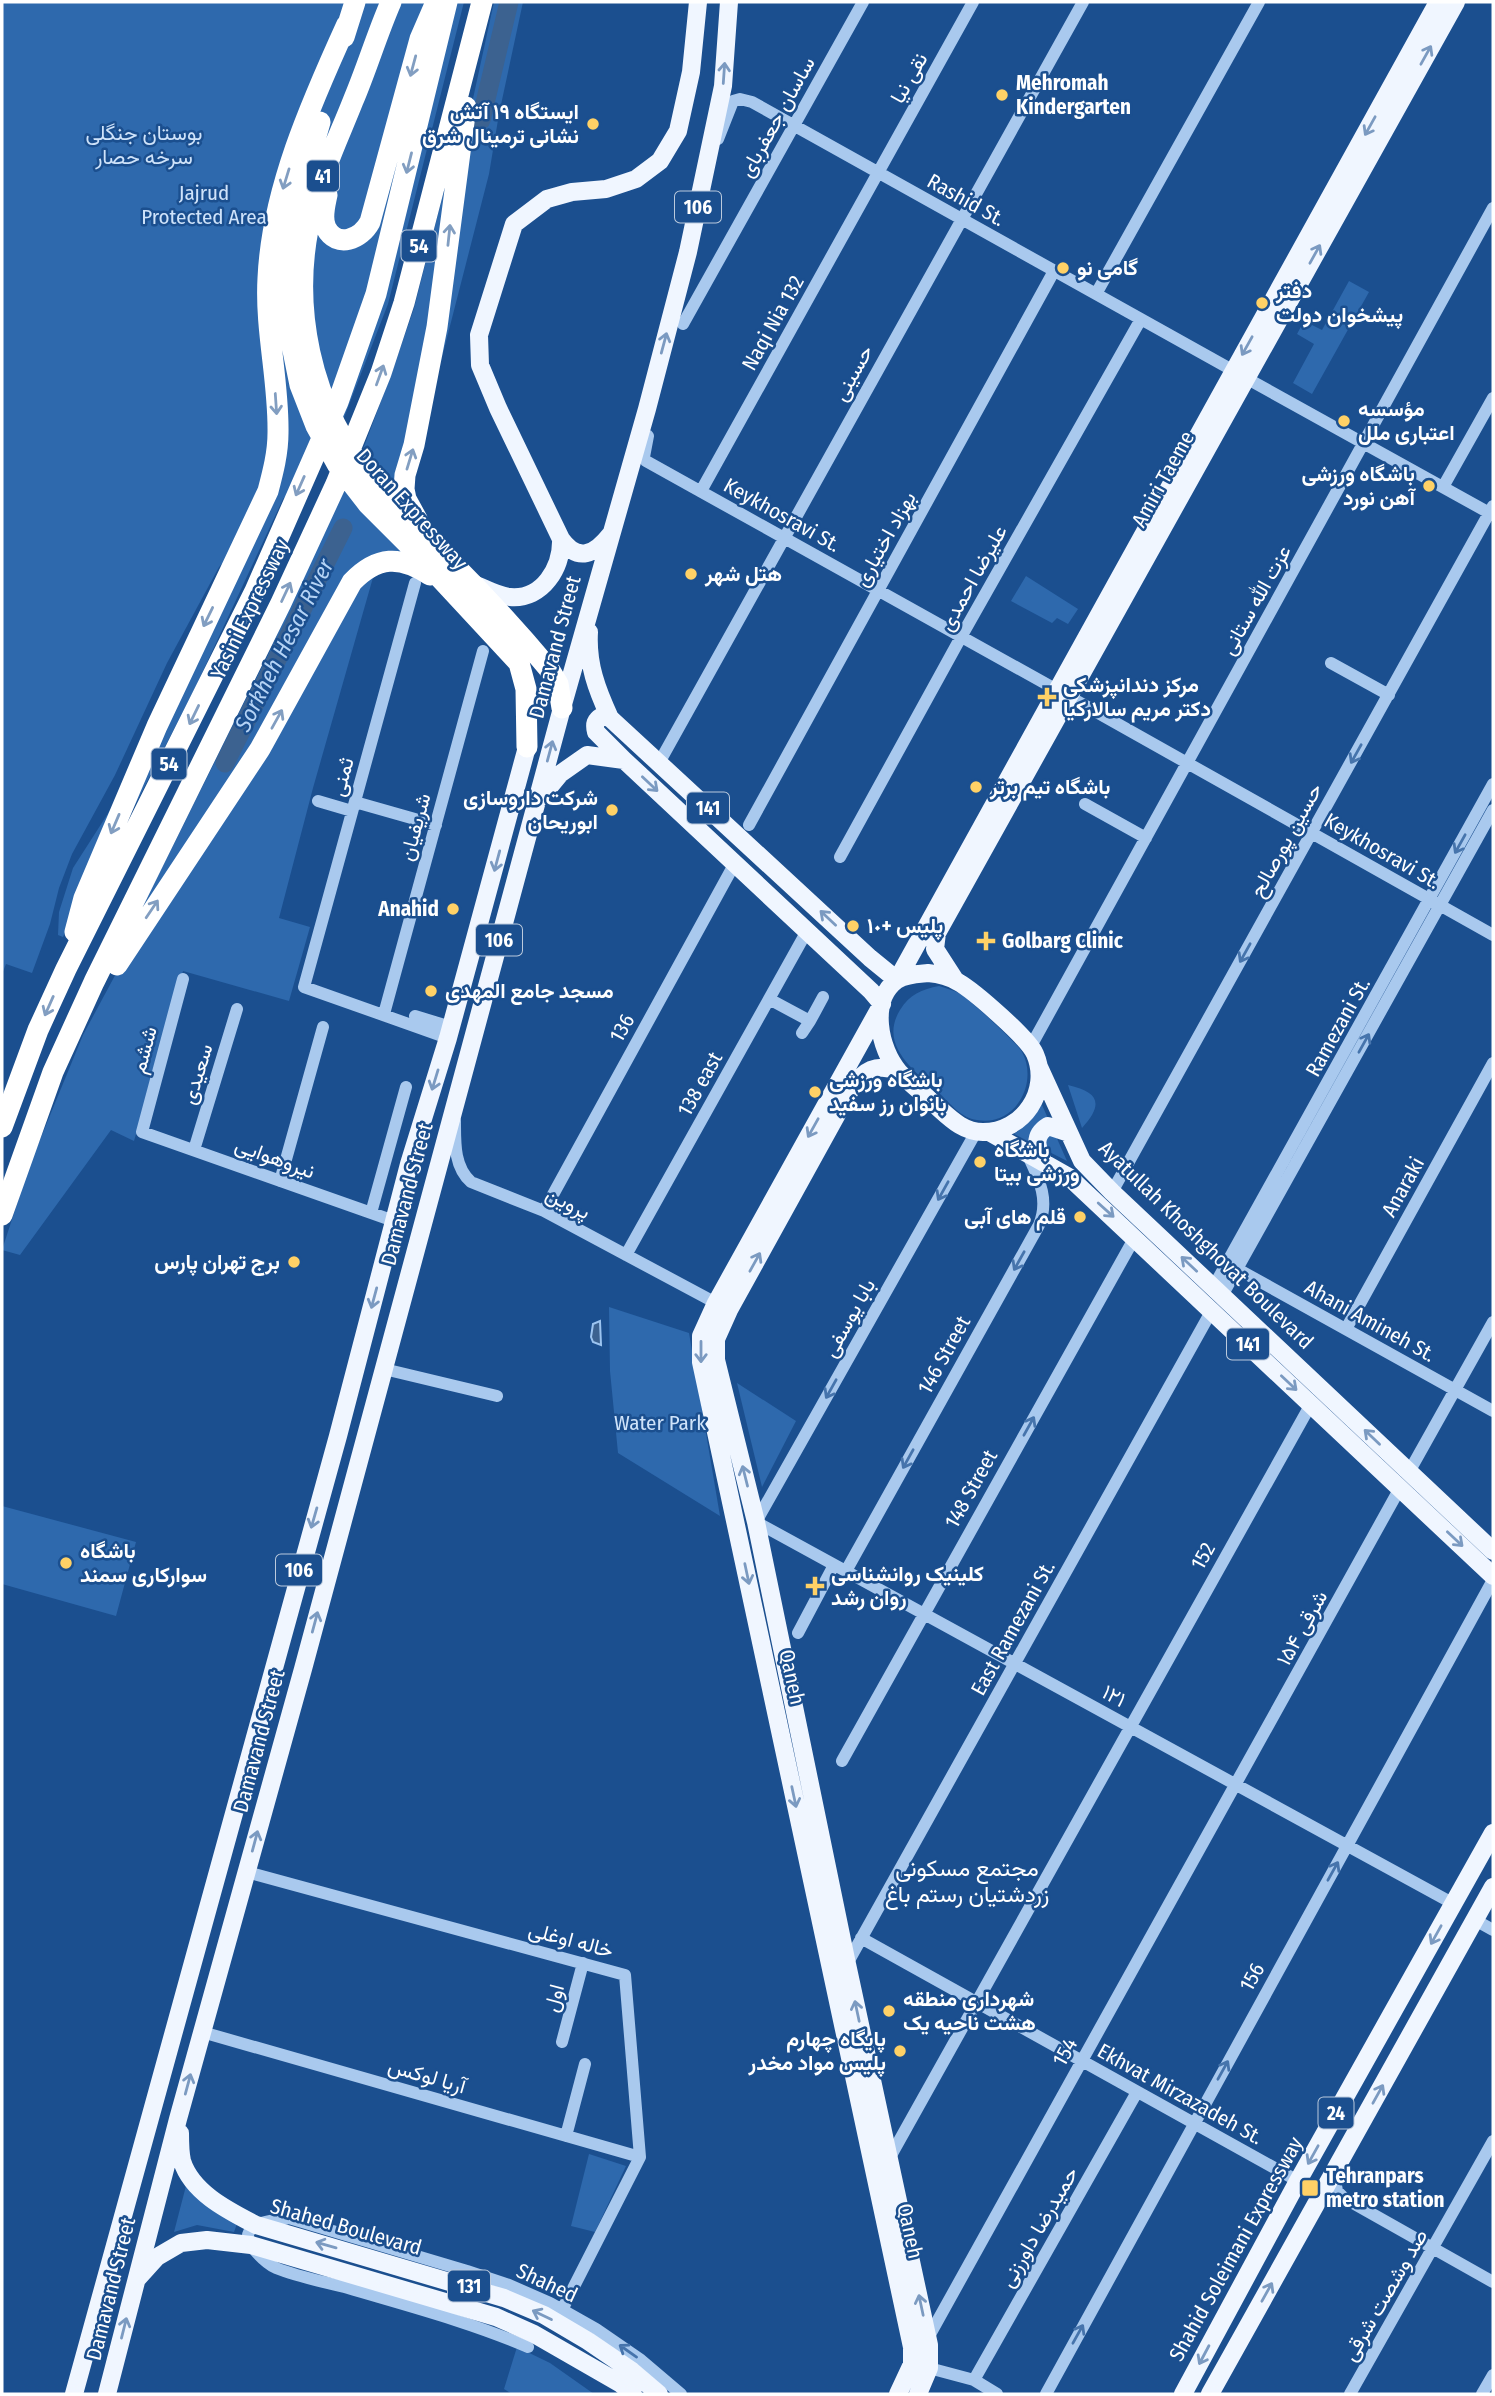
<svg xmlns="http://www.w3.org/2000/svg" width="1495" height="2396" viewBox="0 0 1495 2396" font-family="'Fira Sans Condensed',Vazirmatn,sans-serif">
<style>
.green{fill:#2e69ad}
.water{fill:#3c6290;stroke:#9cc4f0;stroke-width:2}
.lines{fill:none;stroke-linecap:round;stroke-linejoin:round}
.river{stroke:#3c6290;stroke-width:19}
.minor{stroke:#a9c9ee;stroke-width:12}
.major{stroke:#f0f6ff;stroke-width:18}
.highway{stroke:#fff;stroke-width:21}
.oneway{stroke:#7b9ac1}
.oneway2{stroke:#829ec1}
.oneway3{stroke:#4674ac}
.poi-dot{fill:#ffd166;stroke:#1b4f8f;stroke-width:2.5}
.labels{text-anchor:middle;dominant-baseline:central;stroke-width:5;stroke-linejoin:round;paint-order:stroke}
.shield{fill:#1b4f8f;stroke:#bbcadd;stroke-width:2}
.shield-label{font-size:19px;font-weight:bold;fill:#fff}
.street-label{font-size:21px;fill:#fff;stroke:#1b4f8f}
.poi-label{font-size:21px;font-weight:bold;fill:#fff;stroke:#1b4f8f;text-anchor:start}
.park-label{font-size:21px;fill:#cfe3fa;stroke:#1b4f8f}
.water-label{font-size:23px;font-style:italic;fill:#b5d3f5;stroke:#1b4f8f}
.neighbourhood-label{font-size:23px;fill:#fff;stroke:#1b4f8f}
</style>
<rect width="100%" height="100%" fill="#1b4f8f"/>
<path class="green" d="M2 2H464L388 304 333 446 283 499 196 686 106 862 254 530 219 567 167 663 115 775 72 854 59 888 50 924 32 973 6 964 2 974Z
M494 2H523L499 114 489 174 441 361 469 117Z
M461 124 402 502 360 457 392 372 414 308Z
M1349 281 1369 292 1312 394 1293 383 1314 344 1297 334 1304 321 1322 330Z
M346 485 428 570 380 558 312 649 122 948 268 655Z
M376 567 313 788 279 918 310 927 289 1001 183 971 134 1141 111 1130 20 1255 2 1250 30 1164 83 1035 126 955 343 601Z
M1026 576 1078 609 1068 624 1057 618 1052 623 1011 601Z
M199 626 63 937 58 935 59 912 73 868 114 804Z
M939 986C945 988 953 990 959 993 968 998 1017 1043 1022 1052 1039 1083 1015 1127 977 1120 961 1118 951 1104 939 1093 916 1072 878 1046 900 1010 909 995 922 989 939 986Z
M1068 1085C1099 1092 1104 1104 1082 1128Z
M1042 1105 1067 1161 1014 1134 1029 1122Z
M609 1307 689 1333 720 1516 618 1453 610 1371Z
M737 1383 796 1421 762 1487Z
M2 1506 136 1542 116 1616 2 1584Z
M589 2154 626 2166 595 2232 571 2226Z
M187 2182 238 2221 234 2232 197 2225 174 2232Z
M517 2347 550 2363 594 2394H512L504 2389Z"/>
<path class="water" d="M600 1321 601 1345 593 1342 591 1337 593 1324Z"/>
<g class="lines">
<path class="river" d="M481 120 509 2
M225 763 343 528"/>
<path class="minor" d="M718 139 733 101 740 99 752 102 1234 371
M1096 294 1259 2
M683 324 863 2
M1246 378 1493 515
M648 436 644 457 646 461 1057 690
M1443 487 1493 398
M701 491 973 2
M415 583 304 987 448 1038
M1331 663 1389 695
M1068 696 1493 935
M659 763 1083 2
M318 801 352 811
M355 802 436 825
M1085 804 1146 838
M749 825 1054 271
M840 857 961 637 1141 319
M183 979 142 1132 394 1221
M769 999 810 1021 802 1033
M384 1014 483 651
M415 1016 451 1027
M810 1021 823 997
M1031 1046 1493 208
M455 1121C455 1143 454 1167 471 1182L544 1211 716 1303
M194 1150 237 1009
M280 1181 323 1027
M1112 1192 1493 506
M544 1211 735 863
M371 1213 406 1087
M626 1255 807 931
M1232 1266 1493 1411
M1214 1286 1493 784
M1223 1294 1493 810
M1346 1329 1493 1063
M384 1369 497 1396
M1409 1472 1493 1322
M756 1522 1454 1904
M756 1522 976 1132
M846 1571 1039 1225C1050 1199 1038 1177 1027 1153
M798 1633 834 1565
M842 1761 1135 1237
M247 1872 625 1975 640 2157 562 2310
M1475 1920 1493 1930
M861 1938 1298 2181
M847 1964 1212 1310
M202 2032 640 2157
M562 2042 583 1963
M566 2136 585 2064
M889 2159 1311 1404
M1334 2174 1337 2191 1344 2198 1493 2282
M928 2338 1400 1488
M528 2347C470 2322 409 2306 348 2288 325 2282 298 2277 276 2268 266 2263 243 2243 249 2232 254 2221 278 2220 289 2218L467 2271 509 2285 550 2303 596 2329 641 2360 681 2394
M929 2368 974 2380 997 2394
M974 2380 1137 2092
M1046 2394 1493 1580
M1350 2394 1493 2141
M1482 2394 1493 2375"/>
<path class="major" d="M610 535C595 554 578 563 561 539L498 408 480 365 479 335 514 224 547 199 572 192 606 189 636 179 660 161 678 131 691 72 698 2
M474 584C486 589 498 596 510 597 543 600 562 567 561 539
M589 632C587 664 597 690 610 718L870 958 897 980 1438 2
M610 718 602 716C595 720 594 724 596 732L624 760
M541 797 560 774 587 755 624 760 871 991 882 1004 716 1303 701 1336V1362L912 2347V2364L898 2394
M928 973C938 974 949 976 958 982 974 991 1028 1038 1035 1054 1051 1091 1023 1132 983 1132 962 1132 949 1117 934 1104 923 1093 909 1083 899 1072 879 1049 869 1000 897 980 906 974 918 974 928 973Z
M955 980 935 949 937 933 1456 2
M1039 1067 1082 1161 1112 1192 1493 1551
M898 1071C876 1063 864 1070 851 1089L729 1310 716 1339V1360L756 1522 847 1964 929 2345V2368L918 2394
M989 1132 1069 1177 1493 1576
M1044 1163C1037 1148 1032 1136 1048 1126L1069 1133
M180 2133C180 2142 180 2152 182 2161 192 2193 229 2211 256 2225L504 2298 544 2315 588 2341 632 2371 659 2394
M138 2278 157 2257 181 2243 207 2240 251 2245 496 2317 534 2334 621 2384 633 2394
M74 2394 338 1436 409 1164 448 1038 527 747
M107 2394 178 2119 303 1669 562 708 647 409 688 252 723 86 729 2
M1183 2394 1298 2181 1493 1833
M1210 2394 1493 1887"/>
<path class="highway" d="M391 2C377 34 367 68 353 101 340 134 325 165 315 200 286 301 309 408 378 488 401 515 427 539 452 563 486 597 519 633 549 669L558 684 562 708
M344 37 355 2
M320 122 296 205 285 262 288 326 300 385 316 426 337 464 368 504 417 553 519 663 526 689 527 747
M327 195C325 205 321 218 326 228 337 249 361 239 370 222L420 39 436 2
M418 521 406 499 404 489 405 475 414 445 437 327 466 107
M75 932 84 898 157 726 268 491C273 472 278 453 278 433 279 381 265 330 268 278 272 191 311 103 347 24
M117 965 260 749 352 582C377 556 400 555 430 575
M2 1127 38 1030 66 969 255 591 338 402 376 294 447 2
M2 1215 53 1072 94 982 281 603 336 484 381 373 404 303 482 2"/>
</g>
<defs><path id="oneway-shaft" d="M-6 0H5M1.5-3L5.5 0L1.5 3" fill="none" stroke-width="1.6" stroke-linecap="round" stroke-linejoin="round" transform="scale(1.75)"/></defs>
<g class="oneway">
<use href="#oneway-shaft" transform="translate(1426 55) rotate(-61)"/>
<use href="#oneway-shaft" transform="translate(724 73) rotate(-86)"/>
<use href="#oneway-shaft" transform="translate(1370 126) rotate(119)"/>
<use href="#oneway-shaft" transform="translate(1315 254) rotate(-61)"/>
<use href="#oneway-shaft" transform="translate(664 343) rotate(-75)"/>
<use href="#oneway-shaft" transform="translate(1247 346) rotate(119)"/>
<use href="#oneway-shaft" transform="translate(550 751) rotate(-75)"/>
<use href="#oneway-shaft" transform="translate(650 784) rotate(43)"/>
<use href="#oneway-shaft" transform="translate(497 861) rotate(105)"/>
<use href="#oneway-shaft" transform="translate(828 918) rotate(-137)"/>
<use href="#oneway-shaft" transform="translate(435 1080) rotate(107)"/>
<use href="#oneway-shaft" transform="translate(813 1128) rotate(119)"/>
<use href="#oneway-shaft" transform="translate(1106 1210) rotate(42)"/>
<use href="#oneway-shaft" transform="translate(755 1262) rotate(-61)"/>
<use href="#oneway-shaft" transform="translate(1189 1264) rotate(-137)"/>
<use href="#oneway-shaft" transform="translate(374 1298) rotate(105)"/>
<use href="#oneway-shaft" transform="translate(701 1352) rotate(90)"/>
<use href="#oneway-shaft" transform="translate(1289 1383) rotate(43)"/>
<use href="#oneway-shaft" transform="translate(1372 1437) rotate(-136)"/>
<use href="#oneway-shaft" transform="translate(745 1476) rotate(-104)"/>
<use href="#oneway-shaft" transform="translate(314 1518) rotate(106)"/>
<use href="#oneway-shaft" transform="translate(1455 1539) rotate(43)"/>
<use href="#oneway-shaft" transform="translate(747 1574) rotate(78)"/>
<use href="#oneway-shaft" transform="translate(315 1622) rotate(-75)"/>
<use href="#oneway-shaft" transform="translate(794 1797) rotate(78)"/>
<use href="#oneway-shaft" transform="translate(255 1841) rotate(-75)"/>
<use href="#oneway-shaft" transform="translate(1436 1935) rotate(119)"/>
<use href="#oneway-shaft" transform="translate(857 2011) rotate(-102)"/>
<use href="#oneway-shaft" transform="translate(188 2084) rotate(-75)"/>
<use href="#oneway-shaft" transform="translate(1378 2094) rotate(-61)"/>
<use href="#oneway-shaft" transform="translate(1313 2155) rotate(119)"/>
<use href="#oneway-shaft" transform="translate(326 2245) rotate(-164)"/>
<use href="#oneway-shaft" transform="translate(1267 2292) rotate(-61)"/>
<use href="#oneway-shaft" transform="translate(921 2305) rotate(-102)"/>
<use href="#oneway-shaft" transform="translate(542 2315) rotate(-154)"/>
<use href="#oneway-shaft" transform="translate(124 2328) rotate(-76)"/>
<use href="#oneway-shaft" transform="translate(1204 2355) rotate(118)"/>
</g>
<g class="oneway2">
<use href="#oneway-shaft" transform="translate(413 66) rotate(105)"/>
<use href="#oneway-shaft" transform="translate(409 163) rotate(104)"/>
<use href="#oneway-shaft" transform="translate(286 179) rotate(107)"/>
<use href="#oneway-shaft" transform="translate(449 235) rotate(-84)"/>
<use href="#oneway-shaft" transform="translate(380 375) rotate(-70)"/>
<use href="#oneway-shaft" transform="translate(276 404) rotate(86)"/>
<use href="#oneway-shaft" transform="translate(410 459) rotate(-73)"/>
<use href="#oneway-shaft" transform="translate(300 486) rotate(114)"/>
<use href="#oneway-shaft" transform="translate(286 592) rotate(-65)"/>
<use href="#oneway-shaft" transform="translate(208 617) rotate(116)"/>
<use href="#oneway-shaft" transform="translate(194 715) rotate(116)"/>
<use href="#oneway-shaft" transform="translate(277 719) rotate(-61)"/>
<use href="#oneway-shaft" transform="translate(115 824) rotate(113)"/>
<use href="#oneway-shaft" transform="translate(152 909) rotate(-56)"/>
<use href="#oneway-shaft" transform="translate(49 1006) rotate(114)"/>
</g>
<g class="oneway3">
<use href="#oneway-shaft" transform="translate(1356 754) rotate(119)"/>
<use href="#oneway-shaft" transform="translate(1460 844) rotate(119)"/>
<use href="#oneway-shaft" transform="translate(1245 953) rotate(119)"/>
<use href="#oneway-shaft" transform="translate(1364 1043) rotate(-61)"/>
<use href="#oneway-shaft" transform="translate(943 1191) rotate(119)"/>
<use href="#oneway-shaft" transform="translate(1019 1261) rotate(119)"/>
<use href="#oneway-shaft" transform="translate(831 1389) rotate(119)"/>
<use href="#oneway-shaft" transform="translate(1029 1426) rotate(-61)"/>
<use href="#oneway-shaft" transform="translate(908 1459) rotate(119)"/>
<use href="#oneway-shaft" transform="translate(1333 1871) rotate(-61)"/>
<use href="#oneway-shaft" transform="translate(1223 2070) rotate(-61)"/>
<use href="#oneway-shaft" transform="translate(1078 2334) rotate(-61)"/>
<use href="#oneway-shaft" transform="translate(628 2351) rotate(-145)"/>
</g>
<g class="poi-dot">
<circle cx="1002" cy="95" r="7"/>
<circle cx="593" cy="124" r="7"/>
<circle cx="1063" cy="268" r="7"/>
<circle cx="1262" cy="303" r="7"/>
<circle cx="1344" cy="421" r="7"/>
<circle cx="1429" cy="486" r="7"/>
<circle cx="691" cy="574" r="7"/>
<path d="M1043.5 686.5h7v7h7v7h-7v7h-7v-7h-7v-7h7z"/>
<circle cx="976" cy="787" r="7"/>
<circle cx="612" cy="810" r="7"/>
<circle cx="453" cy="909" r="7"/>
<circle cx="853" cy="926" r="7"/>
<path d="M982.5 930.5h7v7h7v7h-7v7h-7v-7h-7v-7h7z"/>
<circle cx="431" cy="991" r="7"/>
<circle cx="815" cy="1092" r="7"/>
<circle cx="980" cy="1162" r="7"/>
<circle cx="1080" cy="1217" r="7"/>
<circle cx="294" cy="1262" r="7"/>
<circle cx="66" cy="1563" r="7"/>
<path d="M811.5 1575.5h7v7h7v7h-7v7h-7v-7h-7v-7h7z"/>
<circle cx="889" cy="2011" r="7"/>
<circle cx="900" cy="2051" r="7"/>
<rect x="1301" y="2179" width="18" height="18" rx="3.5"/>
</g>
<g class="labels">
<g class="shield">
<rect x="307" y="160.5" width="32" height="31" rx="5"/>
<rect x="675" y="191.5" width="46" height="31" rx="5"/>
<rect x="401.5" y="230.5" width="35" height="31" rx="5"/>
<rect x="151.5" y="748.5" width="35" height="31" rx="5"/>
<rect x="687" y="792.5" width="42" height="31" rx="5"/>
<rect x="476" y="924.5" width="46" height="31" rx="5"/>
<rect x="1227" y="1328.5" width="42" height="31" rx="5"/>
<rect x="276" y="1554.5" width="46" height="31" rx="5"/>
<rect x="1318.5" y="2097.5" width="35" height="31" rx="5"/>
<rect x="448" y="2270.5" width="42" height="31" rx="5"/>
</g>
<g class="shield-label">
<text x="323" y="176">41</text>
<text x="698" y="207">106</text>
<text x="419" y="246">54</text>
<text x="169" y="764">54</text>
<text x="708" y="808">141</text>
<text x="499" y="940">106</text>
<text x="1248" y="1344">141</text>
<text x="299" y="1570">106</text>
<text x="1336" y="2113">24</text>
<text x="469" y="2286">131</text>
</g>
<g class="street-label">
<text transform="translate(909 78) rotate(-61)">نقی نیا</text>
<text transform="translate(777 117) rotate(-61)">ساسان جعفربای</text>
<text transform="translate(966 200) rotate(29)">Rashid St.</text>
<text transform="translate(773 323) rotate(-61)">Naqi Nia 132</text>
<text transform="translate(853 373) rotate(-61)">حسینی</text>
<text transform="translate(1163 479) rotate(-61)">Amiri Taeme</text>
<text transform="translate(412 509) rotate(48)">Doran Expressway</text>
<text transform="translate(782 515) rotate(29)">Keykhosravi St.</text>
<text transform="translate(885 539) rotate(-61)">بهزاد اختیاری</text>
<text transform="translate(973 578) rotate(-61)">علیرضا احمدی</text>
<text transform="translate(1256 600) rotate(-61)">عزت الله ستانی</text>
<text transform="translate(250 609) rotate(-64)">Yasini Expressway</text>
<text transform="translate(555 647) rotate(-75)">Damavand Street</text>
<text transform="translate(342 777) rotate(-75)">ثمنی</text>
<text transform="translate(415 827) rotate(-75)">شریفیان</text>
<text transform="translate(1286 840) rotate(-61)">حسین پورصالح</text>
<text transform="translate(1382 851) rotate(30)">Keykhosravi St.</text>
<text transform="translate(1338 1027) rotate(-61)">Ramezani St.</text>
<text transform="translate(622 1028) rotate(-61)">136</text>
<text transform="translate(144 1050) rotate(-75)">ششم</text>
<text transform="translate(197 1074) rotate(-73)">سعیدی</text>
<text transform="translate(700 1084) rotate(-61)">138 east</text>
<text transform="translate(275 1158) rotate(20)">نیروهوایی</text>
<text transform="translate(1403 1187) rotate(-61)">Anaraki</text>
<text transform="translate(407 1194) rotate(-75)">Damavand Street</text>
<text transform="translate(568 1203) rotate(27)">پروین</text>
<text transform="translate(1206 1245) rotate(44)">Ayatullah Khoshghovat Boulevard</text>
<text transform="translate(849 1318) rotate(-61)">بابا یوسفی</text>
<text transform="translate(1370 1321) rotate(29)">Ahani Amineh St.</text>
<text transform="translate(944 1355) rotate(-61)">146 Street</text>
<text transform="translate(971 1489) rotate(-61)">148 Street</text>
<text transform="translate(1203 1556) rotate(-61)">152</text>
<text transform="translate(1013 1628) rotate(-61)">East Ramezani St.</text>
<text transform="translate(1302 1628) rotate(-61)">۱۵۴ شرقی</text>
<text transform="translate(792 1677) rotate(78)">Qaneh</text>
<text transform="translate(1114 1696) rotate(29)">۱۲۱</text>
<text transform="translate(259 1741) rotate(-75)">Damavand Street</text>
<text transform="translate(571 1940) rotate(15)">خاله اوغلی</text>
<text transform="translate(1252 1977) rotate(-61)">156</text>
<text transform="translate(554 1998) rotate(-75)">اول</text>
<text transform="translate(1065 2052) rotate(-61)">154</text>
<text transform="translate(427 2076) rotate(16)">آریا لوکس</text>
<text transform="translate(1180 2094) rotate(29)">Ekhvat Mirzazadeh St.</text>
<text transform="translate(346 2227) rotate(16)">Shahed Boulevard</text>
<text transform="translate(1039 2227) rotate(-60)">حمیدرضا داورزنی</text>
<text transform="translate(910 2231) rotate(78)">Qaneh</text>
<text transform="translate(1236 2249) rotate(-61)">Shahid Soleimani Expressway</text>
<text transform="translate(547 2283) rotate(25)">Shahed</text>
<text transform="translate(111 2289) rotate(-76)">Damavand Street</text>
<text transform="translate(1385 2295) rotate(-60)">صد وشصت شرقی</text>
</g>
<g class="poi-label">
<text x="1016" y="83">Mehromah<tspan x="1016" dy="24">Kindergarten</tspan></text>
<text x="579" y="112" text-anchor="end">ایستگاه ۱۹ آتش<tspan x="579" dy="24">نشانی ترمینال شرق</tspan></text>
<text x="1077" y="268">گامی نو</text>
<text x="1276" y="291">دفتر<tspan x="1276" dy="24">پیشخوان دولت</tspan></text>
<text x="1358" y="409">مؤسسه<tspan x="1358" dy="24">اعتباری ملل</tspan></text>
<text x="1415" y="474" text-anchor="end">باشگاه ورزشی<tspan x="1415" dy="24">آهن نورد</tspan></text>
<text x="705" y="574">هتل شهر</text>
<text x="1063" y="685">مرکز دندانپزشکی<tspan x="1063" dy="24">دکتر مریم سالارکیا</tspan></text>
<text x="990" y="787">باشگاه تیم برتر</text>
<text x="598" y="798" text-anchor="end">شرکت داروسازی<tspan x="598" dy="24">ابوریحان</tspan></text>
<text x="439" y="909" text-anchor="end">Anahid</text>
<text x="867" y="926">پلیس +١٠</text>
<text x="1002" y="941">Golbarg Clinic</text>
<text x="445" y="991">مسجد جامع المهدی</text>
<text x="829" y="1080">باشگاه ورزشی<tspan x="829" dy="24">بانوان رز سفید</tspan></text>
<text x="994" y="1150">باشگاه<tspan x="994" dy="24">ورزشی بیتا</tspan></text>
<text x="1066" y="1217" text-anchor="end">قلم های آبی</text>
<text x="280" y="1262" text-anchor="end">برج تهران پارس</text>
<text x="80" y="1551">باشگاه<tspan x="80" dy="24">سوارکاری سمند</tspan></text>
<text x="831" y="1574">کلینیک روانشناسی<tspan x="831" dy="24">روان رشد</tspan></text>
<text x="903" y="1999">شهرداری منطقه<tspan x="903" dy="24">هشت ناحیه یک</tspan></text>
<text x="886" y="2039" text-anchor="end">پایگاه چهارم<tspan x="886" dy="24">پلیس مواد مخدر</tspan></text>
<text x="1326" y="2176">Tehranpars<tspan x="1326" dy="24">metro station</tspan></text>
</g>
<g class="park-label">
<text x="144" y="133">بوستان جنگلی<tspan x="144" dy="24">سرخه حصار</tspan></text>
<text x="204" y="193">Jajrud<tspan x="204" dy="24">Protected Area</tspan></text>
<text x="660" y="1423">Water Park</text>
</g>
<g class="water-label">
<text transform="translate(284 645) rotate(-63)">Sorkheh Hesar River</text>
</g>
<g class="neighbourhood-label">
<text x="967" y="1868">مجتمع مسکونی<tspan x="967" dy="26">زردشتیان رستم باغ</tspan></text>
</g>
</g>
<rect width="1495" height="2396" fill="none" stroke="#ffffff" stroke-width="7"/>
</svg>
